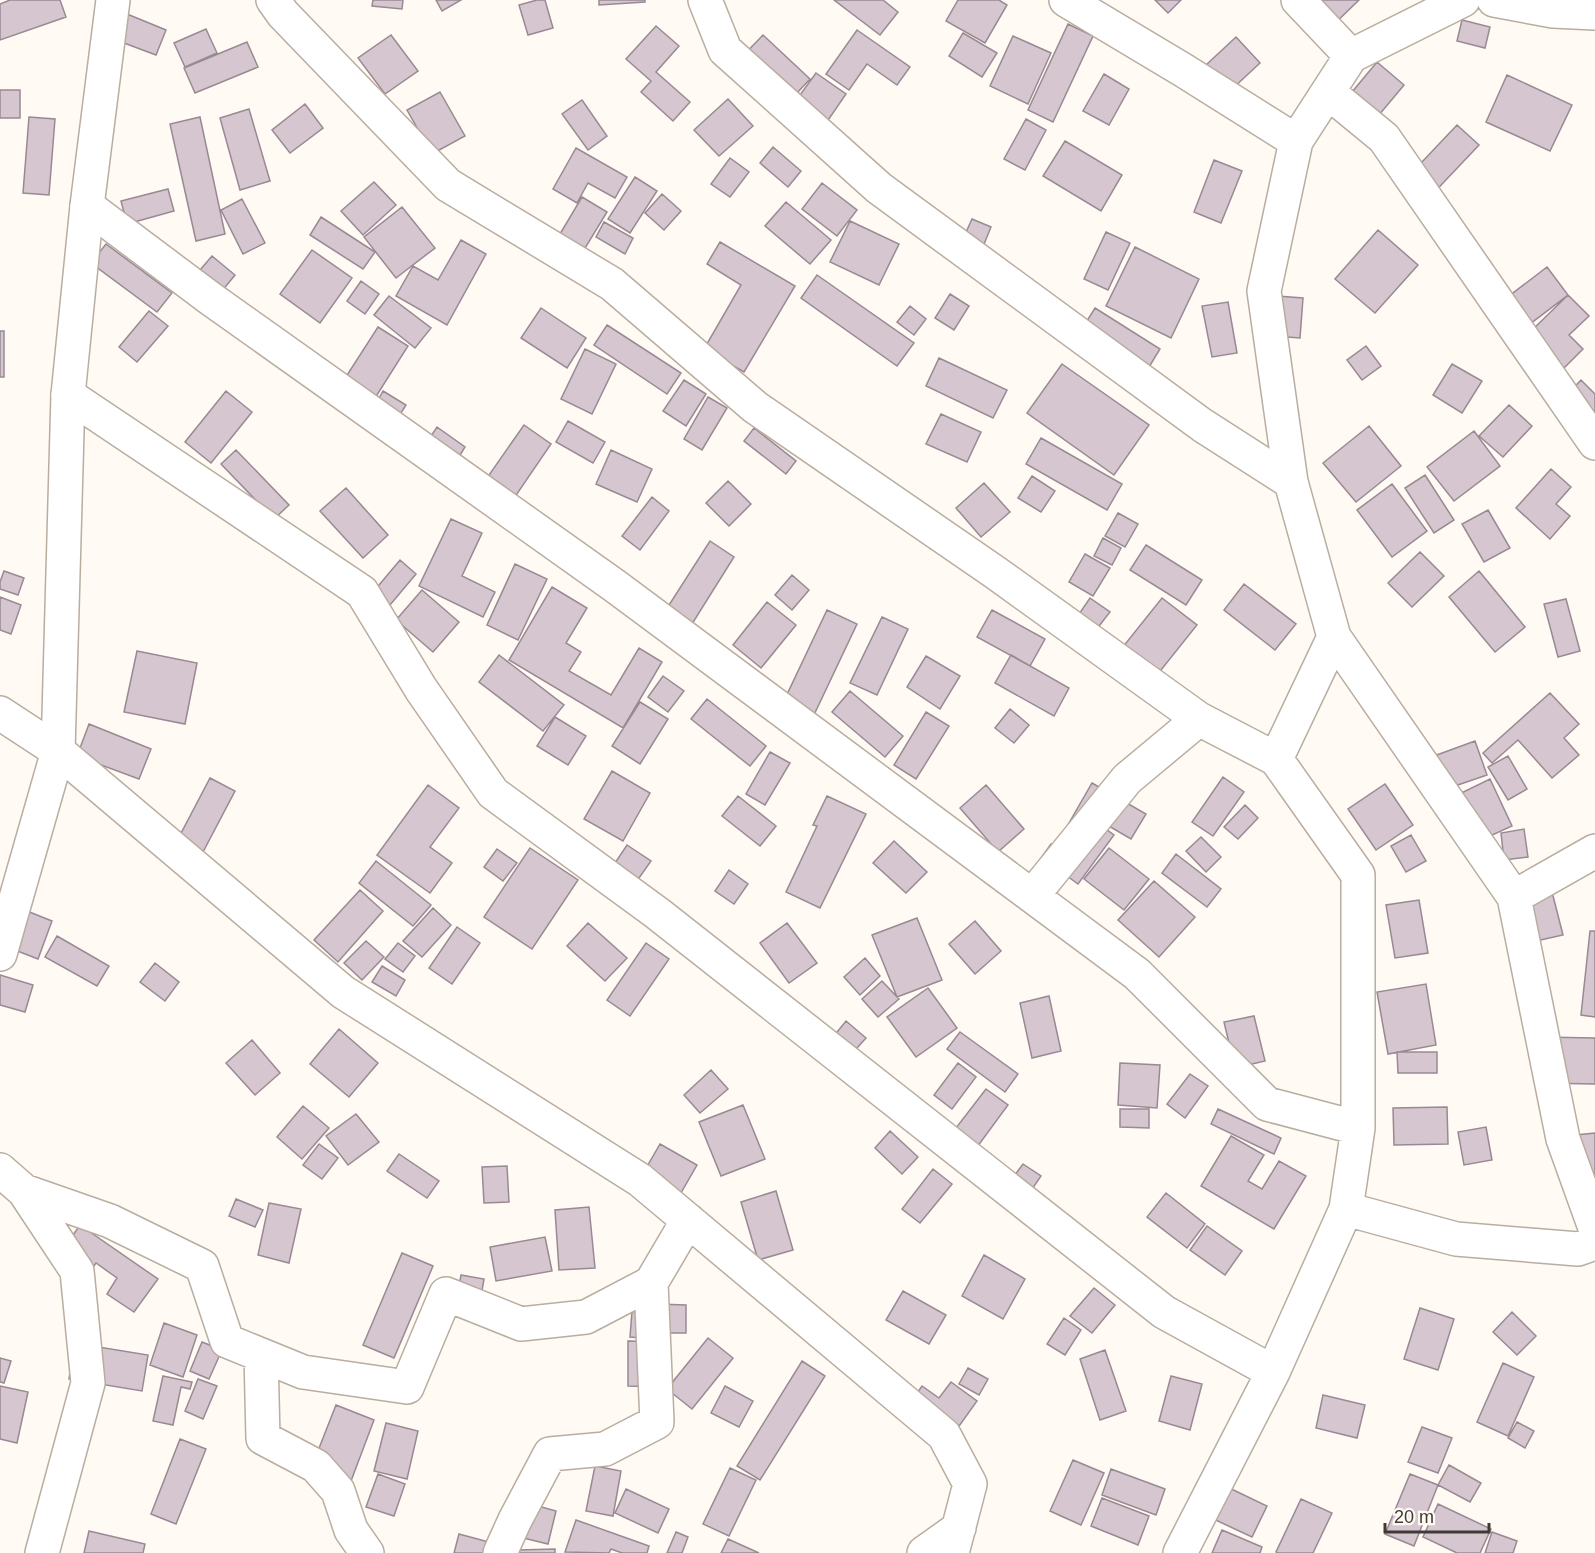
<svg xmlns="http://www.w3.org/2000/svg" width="1595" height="1553" viewBox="0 0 1595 1553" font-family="Arial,sans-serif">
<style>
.building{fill:#d6c6cf;stroke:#998992;stroke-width:1.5}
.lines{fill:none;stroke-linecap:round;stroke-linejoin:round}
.street-casing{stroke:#b9ada0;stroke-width:36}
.secondary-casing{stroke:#b9ada0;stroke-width:36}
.street{stroke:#fff;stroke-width:33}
.secondary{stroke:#fff;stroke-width:33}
</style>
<rect width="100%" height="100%" fill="#fffaf4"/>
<path class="building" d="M10 0H60L66 17 0 40V4Z
M373 0H403L402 9 372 6Z
M436 0H461L442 11Z
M537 0H545L553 28 528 35 519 5Z
M599 0H645V2L599 5Z
M834 0H883L898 12 880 35Z
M958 0H999L1007 5 985 43 946 21Z
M1155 0H1181L1168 13Z
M1312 0H1359L1329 29Z
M127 14 166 30 156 55 116 40Z
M1462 20 1490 27 1485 48 1457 41Z
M1068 24 1093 36 1053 122 1028 110Z
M656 26 679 46 656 72 690 102 673 121 641 92 651 81 626 59Z
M206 29 217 53 185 67 174 43Z
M857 30 910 67 897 85 867 64 849 90 826 74Z
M963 33 997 53 982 77 949 56Z
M391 35 418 71 385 94 358 58Z
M763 35 810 79 783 108 735 64Z
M1013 36 1051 53 1028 104 990 86Z
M1236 37 1260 63 1231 90 1206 65Z
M247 42 258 67 195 93 184 68Z
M1377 62 1404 85 1379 115 1352 92Z
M816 73 846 94 820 132 789 110Z
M1104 74 1129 89 1109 125 1083 111Z
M1507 75 1572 105 1550 151 1486 122Z
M0 90H20V118H0Z
M440 92 465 136 432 154 407 110Z
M728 99 753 126 719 156 694 130Z
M582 100 607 136 588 150 562 114Z
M305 104 323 128 290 153 272 130Z
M249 109 270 181 240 190 220 118Z
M29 117 55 119 49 195 23 193Z
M200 117 225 234 196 241 170 124Z
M1026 119 1046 130 1025 170 1004 159Z
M1457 125 1479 145 1426 201 1404 181Z
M1065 141 1122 175 1101 211 1043 176Z
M773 147 801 171 788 187 760 163Z
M576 148 627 177 615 198 588 183 577 203 553 189Z
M730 158 749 172 730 197 711 184Z
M1214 160 1242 171 1221 223 1194 212Z
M635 177 657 191 630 233 608 219Z
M374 182 396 205 363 235 341 211Z
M822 183 857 210 837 236 802 209Z
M168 189 174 211 127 224 121 201Z
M662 194 681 211 664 230 645 213Z
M582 197 607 212 576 263 551 249Z
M242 199 265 243 243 254 221 210Z
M786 202 831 240 810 264 765 226Z
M402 207 435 248 396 278 364 237Z
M321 217 375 252 363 269 310 235Z
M972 219 991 227 982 249 962 241Z
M850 221 899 244 879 285 830 262Z
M604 222 633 238 625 254 596 237Z
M1378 230 1418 265 1375 313 1335 279Z
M1106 232 1130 243 1108 290 1084 279Z
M461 240 486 254 447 325 396 296 413 266 438 280Z
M720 242 795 286 744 372 704 349 741 285 707 264Z
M106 244 172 293 157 312 91 263Z
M1135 247 1199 279 1171 338 1106 306Z
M312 250 352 278 320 323 280 294Z
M212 256 235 275 217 297 194 277Z
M1547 267 1568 295 1518 333 1496 306Z
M817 275 914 343 897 366 801 298Z
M361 281 379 294 365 314 347 301Z
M950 294 969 306 954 330 935 318Z
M1568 295 1589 316 1569 335 1583 349 1560 372 1525 337Z
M389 296 431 328 415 348 374 315Z
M1277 296 1303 298 1300 338 1274 336Z
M1228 302 1237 353 1212 357 1202 306Z
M910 306 926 319 914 335 897 322Z
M541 308 586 338 567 368 521 338Z
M1095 308 1160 349 1146 372 1080 332Z
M149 311 168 326 137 362 119 347Z
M607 325 681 373 667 394 594 345Z
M378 327 408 346 370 406 340 386Z
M0 331H4V377H0Z
M1366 346 1381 366 1362 380 1347 360Z
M585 349 616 364 592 414 561 399Z
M939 358 1007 390 993 418 926 386Z
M1062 364 1149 425 1114 475 1027 413Z
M1452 364 1482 381 1462 413 1433 395Z
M684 380 706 394 686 426 663 411Z
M1581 380 1595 394V434L1556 406Z
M226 391 252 412 211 463 185 442Z
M383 391 406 405 396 421 374 407Z
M708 397 727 408 702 450 684 439Z
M1509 405 1532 426 1503 457 1479 436Z
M941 414 981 432 967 462 926 444Z
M568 421 605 442 593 463 556 442Z
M524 425 551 444 508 507 480 488Z
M1369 426 1401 466 1356 502 1323 463Z
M437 427 465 447 456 462 427 442Z
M754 428 796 461 786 474 744 441Z
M1474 431 1500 466 1454 501 1427 467Z
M1041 438 1122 484 1107 510 1026 464Z
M236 450 289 505 274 519 221 464Z
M611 450 652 469 637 502 596 484Z
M1551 469 1571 487 1556 504 1570 516 1550 539 1516 508Z
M1425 475 1454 520 1434 533 1405 488Z
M1032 476 1055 491 1041 512 1018 498Z
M728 481 751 504 729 526 706 503Z
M984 483 1010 512 981 537 956 508Z
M1392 484 1427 531 1392 557 1357 510Z
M346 488 388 535 363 558 320 511Z
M652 497 669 511 640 550 622 536Z
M1488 510 1510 548 1484 562 1462 524Z
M1118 513 1138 524 1125 547 1105 536Z
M451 519 482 533 462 576 495 592 483 617 419 586Z
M1103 538 1121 548 1112 565 1094 556Z
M710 541 734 557 687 632 662 616Z
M1146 545 1202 580 1186 605 1130 570Z
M1420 552 1444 576 1412 607 1388 583Z
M1085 554 1110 568 1093 596 1069 582Z
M400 560 416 574 390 605 374 591Z
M515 564 547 579 518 640 487 625Z
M4 571 24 578 18 595 0 589V582Z
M1479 571 1525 627 1495 652 1449 597Z
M792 575 809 590 792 610 775 595Z
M1244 584 1296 624 1275 650 1224 610Z
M552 587 587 608 566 643 581 652 569 671 611 695 639 648 662 662 623 728 509 660Z
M422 590 459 622 433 652 396 620Z
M0 597 21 605 11 634 0 630Z
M1090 598 1110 612 1096 630 1077 617Z
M1162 598 1197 625 1157 675 1122 648Z
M1566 599 1580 651 1558 657 1544 604Z
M767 602 796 625 761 668 733 645Z
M827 610 857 624 812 719 782 705Z
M992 610 1045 639 1030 666 977 637Z
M882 617 908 629 877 695 850 683Z
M137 651 197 663 185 724 124 712Z
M499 655 564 705 543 731 479 682Z
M1011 655 1069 688 1054 716 995 683Z
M926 656 960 676 940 709 907 687Z
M663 676 684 691 668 712 648 697Z
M850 691 903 736 885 757 832 712Z
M1550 693 1579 724 1564 738 1579 755 1552 778 1518 740 1492 763 1483 753Z
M707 699 766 746 750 766 691 719Z
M640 702 668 719 640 764 612 746Z
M1010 709 1029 725 1014 743 995 728Z
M926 712 949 726 916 779 894 765Z
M555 717 586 736 568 765 537 746Z
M89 724 151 749 139 779 77 756Z
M1475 741 1487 775 1446 789 1434 756Z
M770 752 790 763 765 805 746 794Z
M1508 756 1527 789 1508 800 1488 767Z
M612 771 650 793 623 841 584 819Z
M1223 777 1244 792 1213 836 1192 822Z
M210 778 235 791 203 852 178 839Z
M1490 779 1512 826 1475 843 1453 797Z
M1092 783 1146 814 1131 839 1090 815 1058 842Z
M1385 784 1413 825 1376 850 1348 809Z
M428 785 459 808 430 847 452 863 430 893 377 855Z
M986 785 1024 829 998 852 960 808Z
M738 796 776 826 760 846 722 816Z
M827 796 866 814 820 908 786 892 817 826 813 825Z
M1245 805 1258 818 1238 839 1224 827Z
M1093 820 1114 835 1078 884 1067 876 1022 885 1051 844 1068 855Z
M1524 829 1528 857 1504 860 1501 833Z
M1411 835 1426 861 1406 872 1391 846Z
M1201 837 1221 857 1206 872 1186 851Z
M894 841 927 872 906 893 873 863Z
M627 845 651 861 632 888 609 872Z
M530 848 578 880 532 949 484 917Z
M1109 848 1149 879 1124 910 1084 879Z
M497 849 517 863 503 881 484 867Z
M1176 854 1221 889 1207 907 1162 873Z
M376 861 431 905 413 926 359 883Z
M729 870 748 884 734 904 715 891Z
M1154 881 1195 917 1159 957 1118 920Z
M1551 888 1563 935 1527 943 1515 898Z
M360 890 383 911 338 962 314 940Z
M1419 900 1428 953 1395 958 1386 905Z
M17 907 52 921 38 959 2 945Z
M433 908 451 925 422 957 403 941Z
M917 918 942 980 897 997 872 935Z
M975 921 1001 951 975 974 949 944Z
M588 923 627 958 605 981 567 946Z
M787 923 817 963 789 983 760 943Z
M457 927 480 943 452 984 429 968Z
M1590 931H1595V1017L1581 1015Z
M57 936 109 966 97 986 45 957Z
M366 941 384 957 362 980 344 963Z
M398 943 415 956 403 972 385 959Z
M646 943 669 959 630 1016 607 1000Z
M865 958 880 976 860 995 844 977Z
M155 963 179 982 165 1001 140 982Z
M382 966 405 980 396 996 372 982Z
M0 975 33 985 25 1012 0 1005Z
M882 981 899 999 878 1017 862 999Z
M1426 984 1436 1045 1388 1054 1377 992Z
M928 988 957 1028 916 1057 887 1017Z
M1049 996 1061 1051 1032 1058 1020 1003Z
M1254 1016 1265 1061 1235 1068 1224 1022Z
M846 1021 866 1038 848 1058 829 1042Z
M339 1029 378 1063 349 1097 310 1064Z
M960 1032 1018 1074 1005 1092 947 1049Z
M1540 1037 1595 1038V1084L1540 1083Z
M252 1040 280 1073 255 1095 226 1063Z
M1397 1052H1437V1073H1398Z
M958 1063 976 1077 952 1109 934 1095Z
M1120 1063 1160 1065 1157 1108 1118 1105Z
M711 1070 728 1089 700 1113 684 1095Z
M1190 1074 1208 1086 1185 1118 1167 1104Z
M986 1089 1008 1105 972 1154 949 1137Z
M743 1105 765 1159 721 1176 699 1122Z
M303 1106 329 1128 302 1159 277 1137Z
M1447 1107 1448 1144 1394 1145 1393 1108Z
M1120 1109H1149V1128L1120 1127Z
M1218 1109 1281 1138 1274 1154 1211 1124Z
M356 1114 379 1142 348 1165 326 1136Z
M1486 1127 1492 1160 1464 1165 1458 1132Z
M890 1131 918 1157 902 1174 875 1148Z
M1595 1133V1174L1582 1176 1576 1135Z
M1231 1136 1264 1155 1248 1181 1262 1189 1279 1161 1306 1176 1274 1229 1201 1186Z
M319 1144 338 1158 322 1179 303 1165Z
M660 1144 697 1165 678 1198 641 1177Z
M399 1154 439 1181 427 1198 387 1171Z
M1023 1164 1041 1176 1022 1204 1003 1191Z
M507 1166 509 1202 484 1203 482 1167Z
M933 1169 952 1184 920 1223 902 1209Z
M776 1191 793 1250 758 1260 741 1202Z
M1166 1193 1205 1224 1187 1248 1147 1217Z
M236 1199 263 1210 255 1227 229 1216Z
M269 1203 301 1209 289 1263 258 1255Z
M589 1207 595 1268 559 1270 555 1210Z
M80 1225 158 1279 134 1312 107 1294 117 1278 96 1263 86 1277 57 1258Z
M1207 1226 1242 1251 1225 1275 1190 1250Z
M545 1237 552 1271 496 1281 490 1247Z
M402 1253 433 1266 394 1358 363 1345Z
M984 1255 1025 1279 1003 1319 962 1296Z
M461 1275 484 1279 477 1319 454 1314Z
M1094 1288 1115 1305 1092 1333 1070 1316Z
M903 1291 946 1315 929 1344 886 1320Z
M657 1304 686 1305V1333H657Z
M1420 1308 1454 1319 1438 1370 1404 1359Z
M632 1311 654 1313 652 1339 630 1337Z
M1512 1312 1536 1336 1517 1355 1493 1332Z
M1064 1318 1081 1330 1065 1355 1047 1344Z
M164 1323 197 1335 183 1377 150 1365Z
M708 1338 733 1358 692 1409 667 1389Z
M628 1341 664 1342 663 1387 628 1386Z
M202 1342 222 1350 209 1379 190 1371Z
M74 1343 148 1355 142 1391 69 1379Z
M1105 1350 1126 1411 1100 1420 1080 1359Z
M0 1358 11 1361 4 1383 0 1382Z
M802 1361 825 1376 760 1480 737 1466Z
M1503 1363 1534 1377 1508 1436 1477 1422Z
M968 1368 988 1379 979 1395 959 1384Z
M163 1376 192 1382 190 1389 181 1387 173 1425 153 1421Z
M1171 1376 1202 1384 1190 1430 1159 1421Z
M198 1379 217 1386 203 1419 185 1411Z
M951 1382 977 1401 947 1443 904 1412 922 1386 939 1398Z
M0 1386 28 1392 17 1443 0 1439Z
M725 1386 753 1401 739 1427 711 1413Z
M1323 1395 1365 1405 1357 1438 1316 1428Z
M336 1405 374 1420 351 1481 312 1466Z
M1517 1422 1534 1431 1525 1448 1508 1438Z
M386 1423 418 1431 407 1479 374 1471Z
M1422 1427 1452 1438 1438 1473 1408 1462Z
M180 1439 206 1449 176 1524 151 1514Z
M1073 1460 1104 1473 1081 1525 1050 1511Z
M1449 1465 1481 1483 1470 1502 1438 1485Z
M595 1466 621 1471 613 1516 586 1511Z
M730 1468 756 1480 729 1536 703 1524Z
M1111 1469 1165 1489 1156 1515 1102 1495Z
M378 1474 405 1484 394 1516 366 1507Z
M1410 1474 1438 1485 1414 1546 1385 1534Z
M1221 1484 1267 1506 1252 1537 1207 1516Z
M626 1489 669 1509 658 1533 615 1513Z
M1102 1498 1149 1516 1138 1545 1091 1526Z
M1301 1499 1332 1513 1313 1553H1278L1276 1552Z
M520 1501 556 1511 548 1544 511 1535Z
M1438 1504 1491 1529 1480 1553H1457L1423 1537Z
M576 1520 649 1546 647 1553H622L611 1549 609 1553 565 1552Z
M1222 1530 1262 1547 1260 1553H1212Z
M89 1531 145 1544 143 1553H84Z
M676 1532 688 1537 682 1553H667Z
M1492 1532 1517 1541 1513 1553H1485Z
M459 1534 518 1550 555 1549V1553H454Z
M728 1539 759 1553H721Z"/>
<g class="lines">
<defs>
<path id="street" d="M273 0 283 14 448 185 612 284 755 407 996 573 1199 719 1276 759
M705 0 725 50 879 188 1202 425 1291 482
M1066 0 1183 70 1296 141
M1298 0 1351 56
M1494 0 1553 11 1595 13
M1328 92 1384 138 1595 443
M87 206 211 299 615 586 1137 974 1267 1104 1358 1128
M68 395 362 592 421 689 493 793 657 913 1164 1312 1273 1372
M1334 637 1514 897 1563 1139 1595 1228
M0 713 58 751 343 992 640 1180 944 1435 970 1484 952 1553
M1032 896 1127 779 1199 719
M1514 897 1595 851
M0 1170 24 1191 77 1271 88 1383 42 1553
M24 1191 110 1221 202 1266 227 1341 303 1372 407 1387 446 1294 521 1324 586 1317 651 1283 688 1220
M1346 1209 1456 1239 1578 1249 1595 1243
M261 1355 263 1438 316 1466 338 1491 351 1530 367 1553
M500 1553 515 1520 550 1454 605 1449 657 1422 651 1283
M924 1553 959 1528
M1180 1553 1273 1372 1346 1209 1358 1128V875L1276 759 1334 637 1291 482 1264 291 1296 141 1351 56 1463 0"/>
<path id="secondary" d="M0 954 58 751 68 395 87 206 113 0"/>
</defs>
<use href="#street" class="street-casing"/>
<use href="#secondary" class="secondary-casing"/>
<use href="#street" class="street"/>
<use href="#secondary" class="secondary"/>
</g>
<path d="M1385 1523v9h104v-9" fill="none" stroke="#3f3a35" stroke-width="3"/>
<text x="1394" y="1523" font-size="18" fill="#3f3a35" stroke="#fffaf4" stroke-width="4.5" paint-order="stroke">20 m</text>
</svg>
